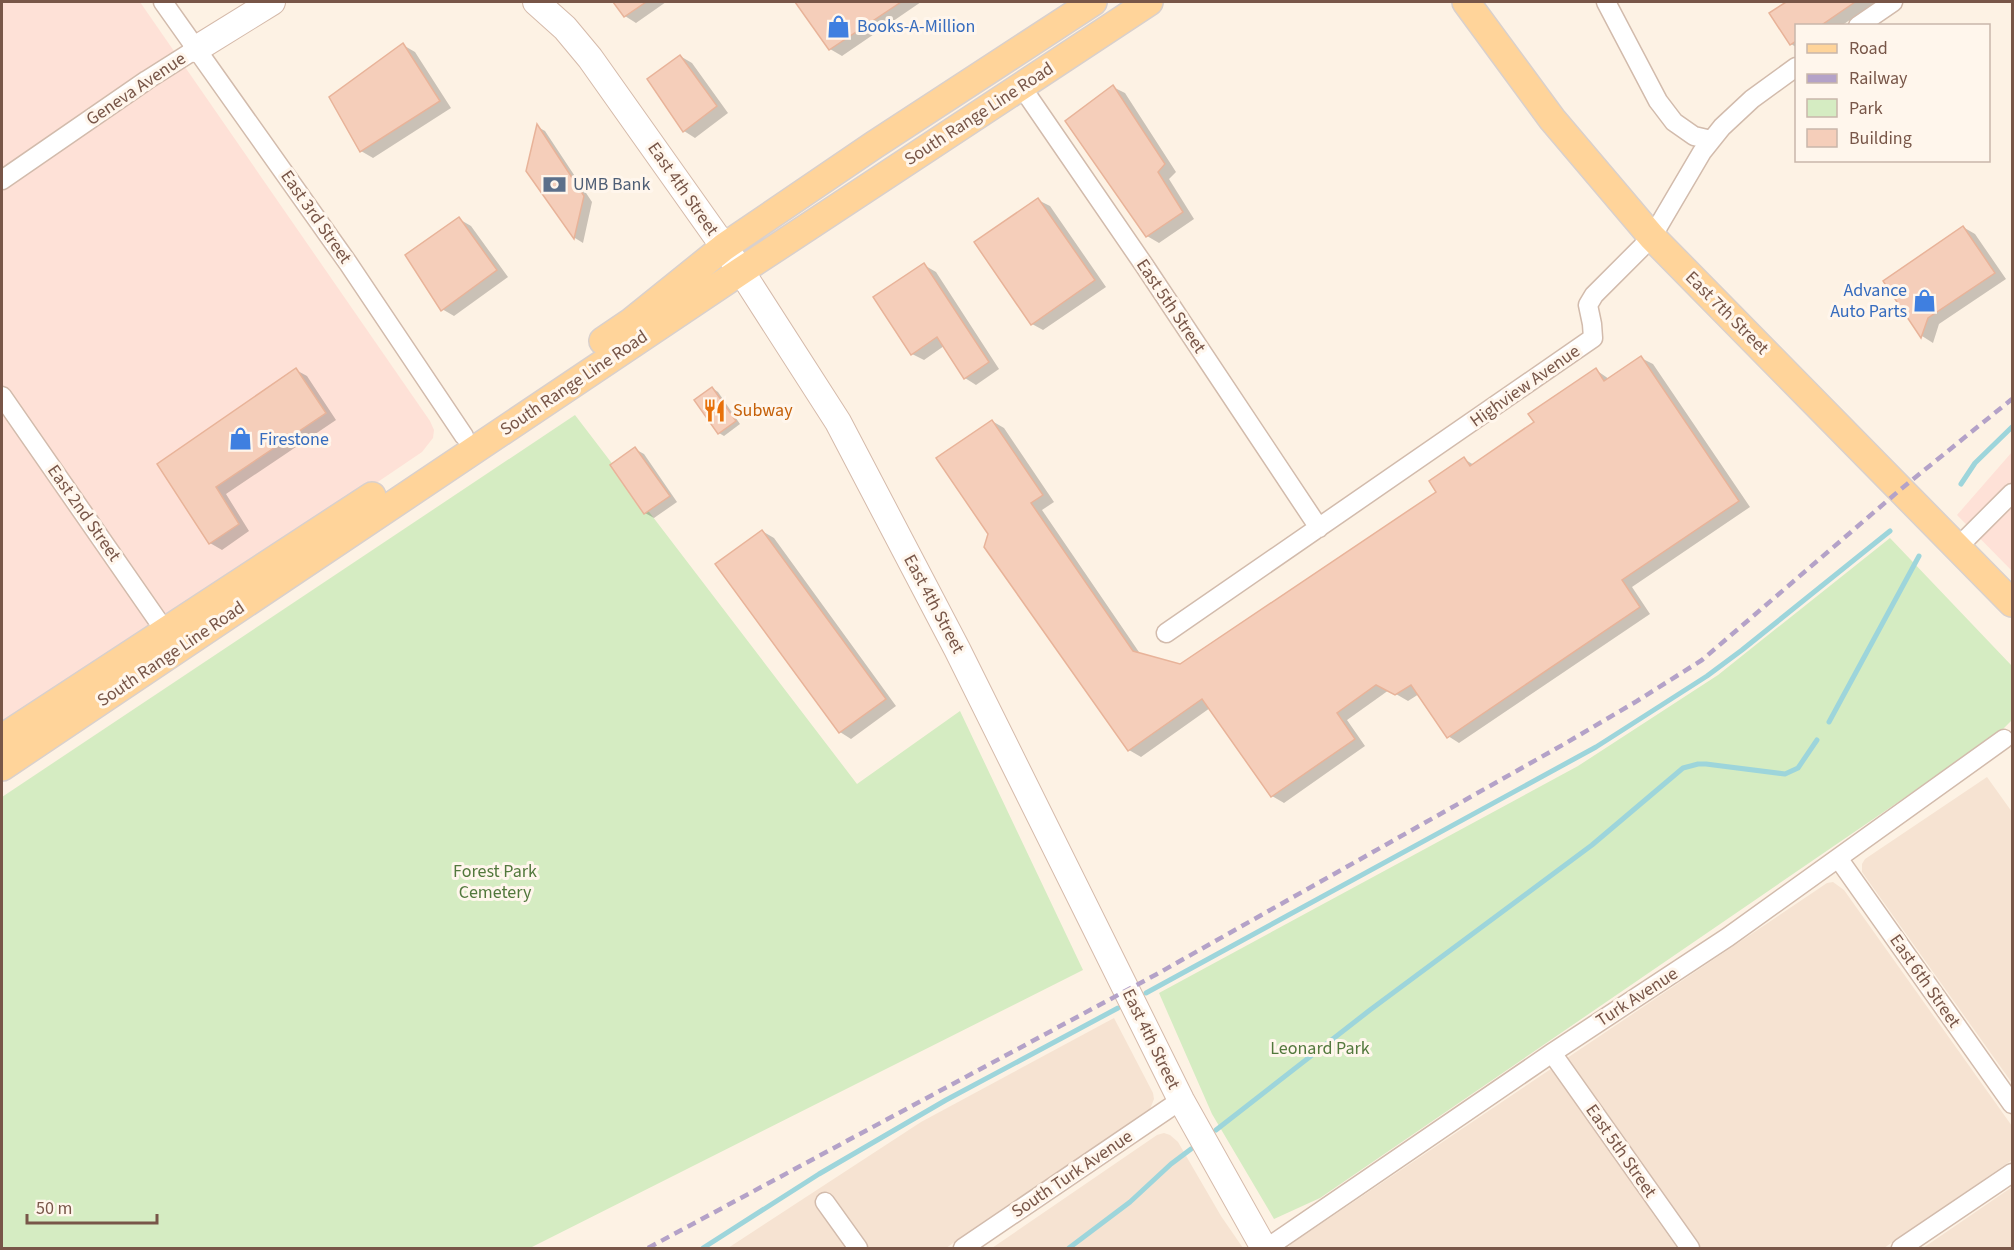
<svg xmlns="http://www.w3.org/2000/svg" width="2014" height="1250" viewBox="0 0 2014 1250" font-family="'Source Sans 3',sans-serif">
<style>
.residential{fill:#f6e3d2}
.commercial{fill:#fee1d7}
.green{fill:#d5ecc2}
.shadow{fill:#0003}
.lines{fill:none;stroke-linecap:round;stroke-linejoin:round}
.stream{stroke:#9dd5db;stroke-width:5}
.building{fill:#f5ceba;stroke:#e8b399;stroke-width:1.5}
.street-casing{stroke:#d2bbac;stroke-width:21}
.secondary-casing{stroke:#d5baaa;stroke-width:28}
.primary-casing{stroke:#d9d0cc;stroke-width:30}
.street{stroke:#fff;stroke-width:18}
.secondary{stroke:#fff;stroke-width:26}
.primary{stroke:#ffd49a;stroke-width:27}
.rail{stroke:#b4a2c8;stroke-width:4.5;stroke-dasharray:9 6;stroke-linecap:butt}
.labels{text-anchor:middle;dominant-baseline:central;stroke-width:6;stroke-linejoin:round;paint-order:stroke}
.shop-label{font-size:18px;fill:#366cbe;stroke:#fff6ec;text-anchor:start}
.street-label{font-size:18px;fill:#785648;stroke:#fff6ec}
.service-label{font-size:18px;fill:#4e5e75;stroke:#fff6ec;text-anchor:start}
.food-label{font-size:18px;fill:#c56008;stroke:#fff6ec;text-anchor:start}
.park-label{font-size:18px;fill:#52783c;stroke:#fff6ec}
</style>
<rect width="100%" height="100%" fill="#fdf2e4"/>
<path class="residential" d="M1987 777 2012 812V1083L1862 872V864L1865 859Z
M1833 882 1844 890 2012 1126V1160L1884 1248H1698L1664 1201 1650 1210 1677 1248H1288L1291 1244 1827 883Z
M1114 1018 1153 1093 1154 1099 1150 1109 946 1248H728L921 1122Z
M1164 1133 1170 1135 1178 1142 1221 1216 1243 1248H992L1157 1135Z
M2012 1187V1248H1923Z"/>
<path class="commercial" d="M2 2H140L430 421 434 430 433 438 422 452 53 702 17 713 2 722Z
M2012 452V571L1957 515Z"/>
<path class="green" d="M575 415 857 784 960 711 1083 970 530 1248H2V797Z
M1890 538 2012 666V720L1999 733 1320 1198 1274 1219 1212 1114 1159 993 1578 766 1718 675Z"/>
<path class="shadow" d="M615 2H666L636 23 625 16Z
M797 2H921L842 56 830 49Z
M1788 2H1876L1841 26H1796V47L1791 44 1771 13Z
M403 45 415 52 451 108 373 158 361 151 331 97Z
M680 56 692 63 728 113 695 138 684 131Z
M1113 87 1125 93 1176 172 1169 179 1194 219 1159 243 1147 236Z
M538 127 545 131 592 202 583 243 575 238 528 171Z
M1038 200 1050 206 1106 287 1043 330 1032 324Z
M459 219 471 226 508 277 454 316 442 309Z
M1963 227 1975 234 2006 279 1939 324 1933 343 1922 336 1885 282Z
M924 265 936 272 999 369 976 385 965 378 944 346 924 360 912 354Z
M1641 358 1653 364 1750 507 1632 587 1650 614 1459 743 1448 736 1419 694 1408 701 1389 690 1347 720 1365 746 1284 803 1272 796 1210 708 1141 757 1129 750 986 547 990 534 992 421 1004 428 1054 502 1042 510 1141 655 1180 665 1438 492 1464 459 1474 465 1536 423 1596 370 1609 379Z
M296 370 307 376 336 420 226 494 249 531 222 550 210 543 159 464Z
M712 388 718 392 740 424 724 436 719 433Z
M635 449 644 454 677 502 654 518 645 513 612 465Z
M762 531 774 538 896 706 851 739 840 732Z"/>
<g class="lines">
<path class="stream" d="M1961 484 1975 463 2012 427
M1829 722 1919 556
M1146 993 1596 747 1707 676 1742 650 1890 531
M1216 1130 1370 1010 1592 845 1683 768 1698 764H1706L1785 774 1798 768 1817 740
M703 1248 819 1174 946 1100 1118 1008
M1069 1248 1130 1202 1171 1164 1191 1149"/>
</g>
<path class="building" d="M613 2H646L624 17Z
M795 2H901L829 50Z
M1786 2H1855L1820 26H1796V41L1790 45 1769 13Z
M403 43 440 101 360 152 329 97Z
M680 55 717 106 683 132 647 79Z
M1113 85 1165 164 1158 172 1183 212 1146 237 1065 121Z
M537 124 584 196 574 239 526 171Z
M1038 198 1095 280 1031 325 974 242Z
M459 217 497 270 441 311 405 255Z
M1963 226 1995 273 1928 318 1921 338 1883 281Z
M924 263 989 362 964 379 937 337 911 355 873 297Z
M1641 356 1739 501 1622 580 1640 607 1447 738 1411 685 1395 695 1376 685 1337 713 1355 739 1271 797 1202 699 1128 751 984 547 988 534 936 458 992 420 1043 495 1031 503 1133 651 1180 664 1436 492 1429 481 1464 457 1470 466 1534 422 1528 414 1596 368 1604 381Z
M296 368 326 413 216 487 239 524 209 544 157 464Z
M712 387 736 421 718 434 694 400Z
M635 447 670 496 644 514 610 465Z
M762 530 886 699 839 733 715 564Z"/>
<g class="lines">
<defs>
<path id="street" d="M163 2 348 263 464 436
M1606 2 1658 101 1674 122 1694 136 1711 140
M1858 26 1893 2
M1021 86 1144 265 1319 528
M2 180 147 80 196 49
M2 396 165 631
M1958 547 2012 493
M1166 633 1593 338 1592 324 1588 305 1594 295 1652 237 1702 152 1722 127 1752 99 1796 67
M1838 858 2012 1104
M1552 1053 1690 1248
M825 1202 858 1248
M963 1248 1181 1100
M1267 1248 1552 1053 1728 937 2004 739
M1901 1248 2012 1173"/>
<path id="secondary" d="M536 2 565 28 590 58 741 271 838 422 957 649 1181 1100 1264 1248
M196 49 272 2"/>
<path id="primary" d="M1466 2 1552 119 1652 237 2012 603
M603 341 631 322 724 247 874 145 1093 2
M2 738 372 496
M2 767 741 271 1149 2"/>
</defs>
<use href="#street" class="street-casing"/>
<use href="#secondary" class="secondary-casing"/>
<use href="#primary" class="primary-casing"/>
<use href="#street" class="street"/>
<use href="#secondary" class="secondary"/>
<use href="#primary" class="primary"/>
<path class="rail" d="M648 1248 1157 974 1566 743 1637 701 1702 660 1901 489 2012 399"/>
</g>
<defs>
<symbol id="shop-bare" viewBox="-9 -9 18 18"><path d="M-5-2.5h2.3a2.7 3.5 0 0 1 5.4 0H5L5.5 6h-11ZM-1.5-2.5h3a1.5 2.3 0 0 0-3 0Z" fill="#3f7fe0" stroke="#fff6ec" stroke-width="2.5" paint-order="stroke"/></symbol>
<symbol id="bank-bare" viewBox="-9 -9 18 18"><path d="M-6-4H6V4H-6ZM0-2.3a2.3 2.3 0 1 0 0 4.6a2.3 2.3 0 1 0 0-4.6Z" fill="#5c6f8a" stroke="#fff6ec" stroke-width="2.5" paint-order="stroke"/></symbol>
<symbol id="restaurant-bare" viewBox="-9 -9 18 18"><path d="M-5-6h1v4h1v-4h1v4h1v-4h1v5L-1.5 .5V6h-2V.5L-5-1ZM5-6V6H3V1.5H1.5Q1.5-4 5-6Z" fill="#e8710a" stroke="#fff6ec" stroke-width="2.5" paint-order="stroke"/></symbol>
</defs>
<g fill-rule="evenodd">
<use href="#shop-bare" x="822" y="10" width="33" height="33"/>
<use href="#bank-bare" x="538" y="168" width="33" height="33"/>
<use href="#shop-bare" x="1908" y="284" width="33" height="33"/>
<use href="#restaurant-bare" x="698" y="394" width="33" height="33"/>
<use href="#shop-bare" x="224" y="422" width="33" height="33"/>
</g>
<g class="labels">
<g class="shop-label">
<text x="857" y="26">Books-A-Million</text>
<text x="1907" y="290" text-anchor="end">Advance<tspan x="1907" dy="21">Auto Parts</tspan></text>
<text x="259" y="439">Firestone</text>
</g>
<g class="street-label">
<text transform="translate(136 89) rotate(-34)">Geneva Avenue</text>
<text transform="translate(979 114) rotate(-33)">South Range Line Road</text>
<text transform="translate(683 189) rotate(55)">East 4th Street</text>
<text transform="translate(316 217) rotate(55)">East 3rd Street</text>
<text transform="translate(1171 306) rotate(56)">East 5th Street</text>
<text transform="translate(1727 313) rotate(45)">East 7th Street</text>
<text transform="translate(574 383) rotate(-34)">South Range Line Road</text>
<text transform="translate(1525 386) rotate(-35)">Highview Avenue</text>
<text transform="translate(84 513) rotate(55)">East 2nd Street</text>
<text transform="translate(934 604) rotate(62)">East 4th Street</text>
<text transform="translate(171 654) rotate(-34)">South Range Line Road</text>
<text transform="translate(1925 981) rotate(55)">East 6th Street</text>
<text transform="translate(1637 997) rotate(-33)">Turk Avenue</text>
<text transform="translate(1151 1039) rotate(64)">East 4th Street</text>
<text transform="translate(1621 1151) rotate(55)">East 5th Street</text>
<text transform="translate(1072 1174) rotate(-34)">South Turk Avenue</text>
</g>
<g class="service-label">
<text x="573" y="184">UMB Bank</text>
</g>
<g class="food-label">
<text x="733" y="410">Subway</text>
</g>
<g class="park-label">
<text x="495" y="871">Forest Park<tspan x="495" dy="21">Cemetery</tspan></text>
<text x="1320" y="1048">Leonard Park</text>
</g>
</g>
<rect width="2014" height="1250" fill="none" stroke="#785648" stroke-width="6"/>
<rect x="1795" y="24" width="195" height="138" fill="#fff6ec" stroke="#c9b6aa" stroke-width="1.5"/>
<rect x="1807" y="44" width="30" height="9" fill="#ffd49a" stroke="#c9b6aa" stroke-width="1.5"/>
<text x="1849" y="54" font-size="18" fill="#785648">Road</text>
<rect x="1807" y="74" width="30" height="9" fill="#b4a2c8" stroke="#c9b6aa" stroke-width="1.5"/>
<text x="1849" y="84" font-size="18" fill="#785648">Railway</text>
<rect x="1807" y="99" width="30" height="18" fill="#d5ecc2" stroke="#c9b6aa" stroke-width="1.5"/>
<text x="1849" y="114" font-size="18" fill="#785648">Park</text>
<rect x="1807" y="129" width="30" height="18" fill="#f5ceba" stroke="#c9b6aa" stroke-width="1.5"/>
<text x="1849" y="144" font-size="18" fill="#785648">Building</text>
<path d="M27 1214v9h130v-9" fill="none" stroke="#785648" stroke-width="3"/>
<text x="36" y="1214" font-size="18" fill="#785648" stroke="#fff6ec" stroke-width="4.5" paint-order="stroke">50 m</text>
</svg>
